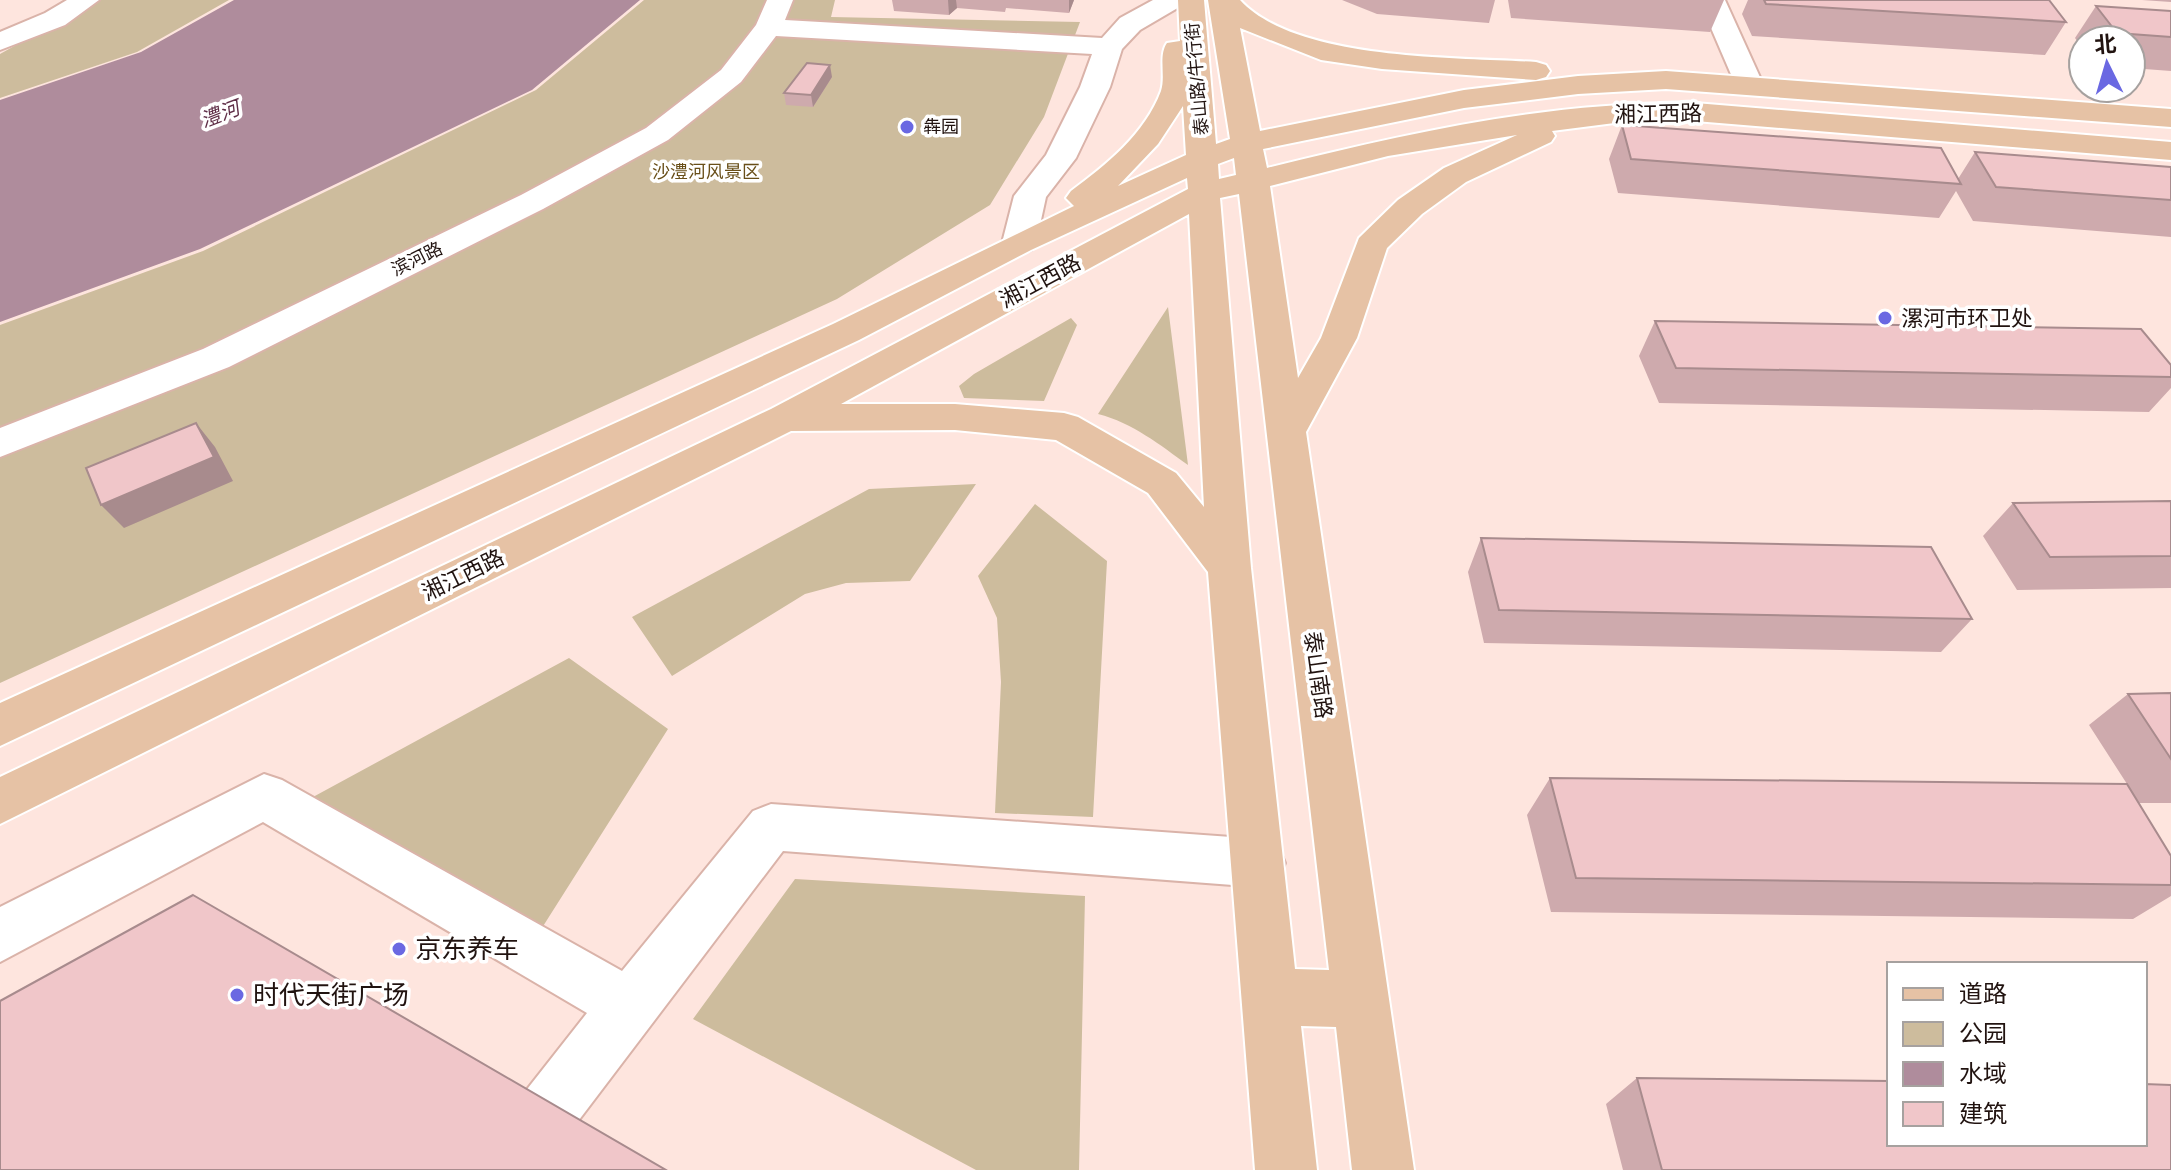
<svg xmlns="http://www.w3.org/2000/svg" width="2171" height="1170" viewBox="0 0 2171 1170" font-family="Helvetica,'Noto Sans SC',sans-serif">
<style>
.green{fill:#cdbc9d}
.water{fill:#af8c9c}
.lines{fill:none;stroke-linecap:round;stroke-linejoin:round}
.minor-casing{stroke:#dab3a9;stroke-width:4}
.major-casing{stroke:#fff;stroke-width:4}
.minor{fill:#fff;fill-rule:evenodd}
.major{fill:#e6c2a5;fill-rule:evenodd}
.wall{fill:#ceaaad}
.shaded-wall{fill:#a88b8d}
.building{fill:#f0c6c9;stroke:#a88b8d;stroke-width:2}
.poi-dot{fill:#6a68e2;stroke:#fff;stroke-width:3}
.labels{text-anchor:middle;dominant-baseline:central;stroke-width:7;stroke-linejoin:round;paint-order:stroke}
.far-street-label{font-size:18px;fill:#211310;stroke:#fff}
.far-poi-label{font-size:18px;fill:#211310;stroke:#fff;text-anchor:start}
.far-park-label{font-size:18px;fill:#694f19;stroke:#fff}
.far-water-label{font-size:20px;font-style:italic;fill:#602f48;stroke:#fff}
.street-label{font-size:22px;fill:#211310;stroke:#fff}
.poi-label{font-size:22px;fill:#211310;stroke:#fff;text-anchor:start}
.near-poi-label{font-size:26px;fill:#211310;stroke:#fff;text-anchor:start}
</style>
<rect width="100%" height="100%" fill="#fee5de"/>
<path class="green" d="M97 0H229L137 52 0 98V54Z
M644 0H835L831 17 1080 22 1044 117 990 205 837 299 0 683V325L203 251 536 90Z
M1168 307 1188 465C1160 445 1133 423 1098 414Z
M1071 318 1077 325 1044 401 964 398 959 386 974 374Z
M976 484 910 581 846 583 805 594 672 676 632 617 869 489Z
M1035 504 1107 561 1093 817 995 813 1001 682 997 618 978 576Z
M569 658 668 729 540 931 313 797Z
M795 879 1085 896 1079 1170H976L693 1019Z"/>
<path class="water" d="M234 0H640L532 90 200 249 0 322V100L141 52Z"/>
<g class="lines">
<defs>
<path id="minor" d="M67 0H99L65 25 0 50V32L45 13Z
M767 0H793L785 20 1102 38 1120 18 1153 0H1185L1181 6 1140 30 1122 49 1110 87 1076 158 1046 197 1036 243 1031 250 1019 253 1007 250 1002 243 1014 196 1046 155 1080 87 1092 54 776 36 741 82 668 140 543 209 229 367 0 457V428L203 349 521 195 646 128 721 70 756 25Z
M1699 0H1725L1764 86 1760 92 1750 95 1740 92 1736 86Z
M264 774 282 780 622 971 753 811 771 804 1259 839 1278 846 1285 863 1278 880 1259 887 783 851 541 1170H472L481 1148 587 1013 263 822 0 962V907Z"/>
<path id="major" d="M1178 0H1204L1216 144 1230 139 1208 0H1240C1296 61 1457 57 1536 62L1546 65 1550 71 1546 77 1536 80 1382 69 1321 60 1240 28 1260 131 1464 90 1578 76 1666 71 2171 109V127L1666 89 1578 94 1464 108 1263 149 1267 168C1407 133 1550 101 1695 103L2171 142V160L1695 121 1638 120 1552 131 1555 136 1551 142 1466 182 1422 214 1387 248 1357 338 1306 432 1414 1170H1352L1336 1027 1301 1026 1317 1170H1255L1208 572 1148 493 1056 440 955 430 791 431 0 824V777L771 409 1188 189 1187 178 1031 250 859 340 0 746V703L833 324 1074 206 1066 198 1071 191C1106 165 1145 134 1161 91 1166 76 1158 56 1167 43L1180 41ZM1183 106 1186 155 1118 186 1158 144ZM1517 135 1444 168 1398 200 1359 238 1321 338 1298 378 1270 186 1388 156ZM1234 158 1236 175 1219 179 1218 164ZM1239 194 1329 970 1295 969 1251 568 1220 198ZM1189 214 1204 507 1176 473 1078 417 1064 413 955 404H841Z"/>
</defs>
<use href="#minor" class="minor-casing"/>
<use href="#major" class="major-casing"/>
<use href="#minor" class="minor"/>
<use href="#major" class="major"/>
</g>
<path class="wall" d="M892 0H1074L1069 13 1006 8 1005 12 957 8 949 15 894 11Z
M1342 0H1495L1489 23 1377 14Z
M1508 0H1724L1710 32 1511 18Z
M1748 0H2049L2066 22 2045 55 1752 36 1742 14Z
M2142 0H2171V2Z
M2096 6 2171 11V71L2131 68V40H2083V49L2075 38Z
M832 77 813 107 786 105 784 93Z
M1622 125 1958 179 1975 152 2171 167V237L1973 221 1956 191 1939 218 1618 193 1609 159Z
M1655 321 2171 365V388L2149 412 1659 403 1639 356Z
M2171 501V588L2017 590 1983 536 2013 503Z
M1481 538 1972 619 1941 652 1484 643 1468 572Z
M2171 693V803H2139L2171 856V896L2133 919 1551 912 1527 815 1550 778 2127 784 2089 725 2128 694Z
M1637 1078 2171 1170H1623L1606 1104Z"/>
<path class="shaded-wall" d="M948 0H956L957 8 949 15Z
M1069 0H1074L1069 13Z
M830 65 832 77 813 107 811 95Z
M196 423 215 447 233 481 124 528 101 505Z"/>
<path class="building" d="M1764 0H2049L2066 22 1766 4Z
M2096 6 2171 11V37L2117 33Z
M807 63 830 65 811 95 784 93Z
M1622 125 1941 148 1961 184 1631 159Z
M1975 152 2171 167V200L1996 187Z
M1655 321 2141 329 2171 365V377L1676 368Z
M196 423 214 457 101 505 86 468Z
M2171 501V556L2050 557 2013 503Z
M1481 538 1931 547 1972 619 1499 610Z
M2171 693V759L2128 694Z
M1550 778 2127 784 2171 856V885L1576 878Z
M193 895 666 1170H0V1001Z
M1637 1078 1889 1081V1144H2145V1084L2171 1085V1170H1662Z"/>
<g class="poi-dot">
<circle cx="907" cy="127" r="8"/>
<circle cx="1885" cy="318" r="8"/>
<circle cx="399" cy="949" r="8"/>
<circle cx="237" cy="995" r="8"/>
</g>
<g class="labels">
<g class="far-street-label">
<text transform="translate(1197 79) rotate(-95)">泰山路/牛行街</text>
<text transform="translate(417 259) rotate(-26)">滨河路</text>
</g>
<g class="far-poi-label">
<text x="923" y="127">犇园</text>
</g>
<g class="far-park-label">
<text x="706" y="172">沙澧河风景区</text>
</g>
<g class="far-water-label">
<text transform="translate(220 114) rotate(-21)">澧河</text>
</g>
<g class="street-label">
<text transform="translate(1658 114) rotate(-1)">湘江西路</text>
<text transform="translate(1040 281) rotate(-28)">湘江西路</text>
<text transform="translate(463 575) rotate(-26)">湘江西路</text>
<text transform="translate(1318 675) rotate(82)">泰山南路</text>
</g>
<g class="poi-label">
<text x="1901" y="318">漯河市环卫处</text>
</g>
<g class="near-poi-label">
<text x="415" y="949">京东养车</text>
<text x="253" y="995">时代天街广场</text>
</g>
</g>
<rect x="1887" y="962" width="260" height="184" fill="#ffffff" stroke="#a6a19f" stroke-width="2"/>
<rect x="1903" y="988" width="40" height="12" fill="#e6c2a5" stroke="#a6a19f" stroke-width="2"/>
<text x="1959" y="1002" font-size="24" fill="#211310">道路</text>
<rect x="1903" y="1022" width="40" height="24" fill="#cdbc9d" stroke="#a6a19f" stroke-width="2"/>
<text x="1959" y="1042" font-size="24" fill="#211310">公园</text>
<rect x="1903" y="1062" width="40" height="24" fill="#af8c9c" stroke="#a6a19f" stroke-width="2"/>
<text x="1959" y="1082" font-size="24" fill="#211310">水域</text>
<rect x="1903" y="1102" width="40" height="24" fill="#f0c6c9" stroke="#a6a19f" stroke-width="2"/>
<text x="1959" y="1122" font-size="24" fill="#211310">建筑</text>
<g transform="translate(2107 64) rotate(355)"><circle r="38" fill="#ffffff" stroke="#a6a19f" stroke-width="2"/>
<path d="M0-6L14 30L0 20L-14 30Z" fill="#6a68e2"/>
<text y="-12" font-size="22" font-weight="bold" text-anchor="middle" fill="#211310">北</text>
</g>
</svg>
